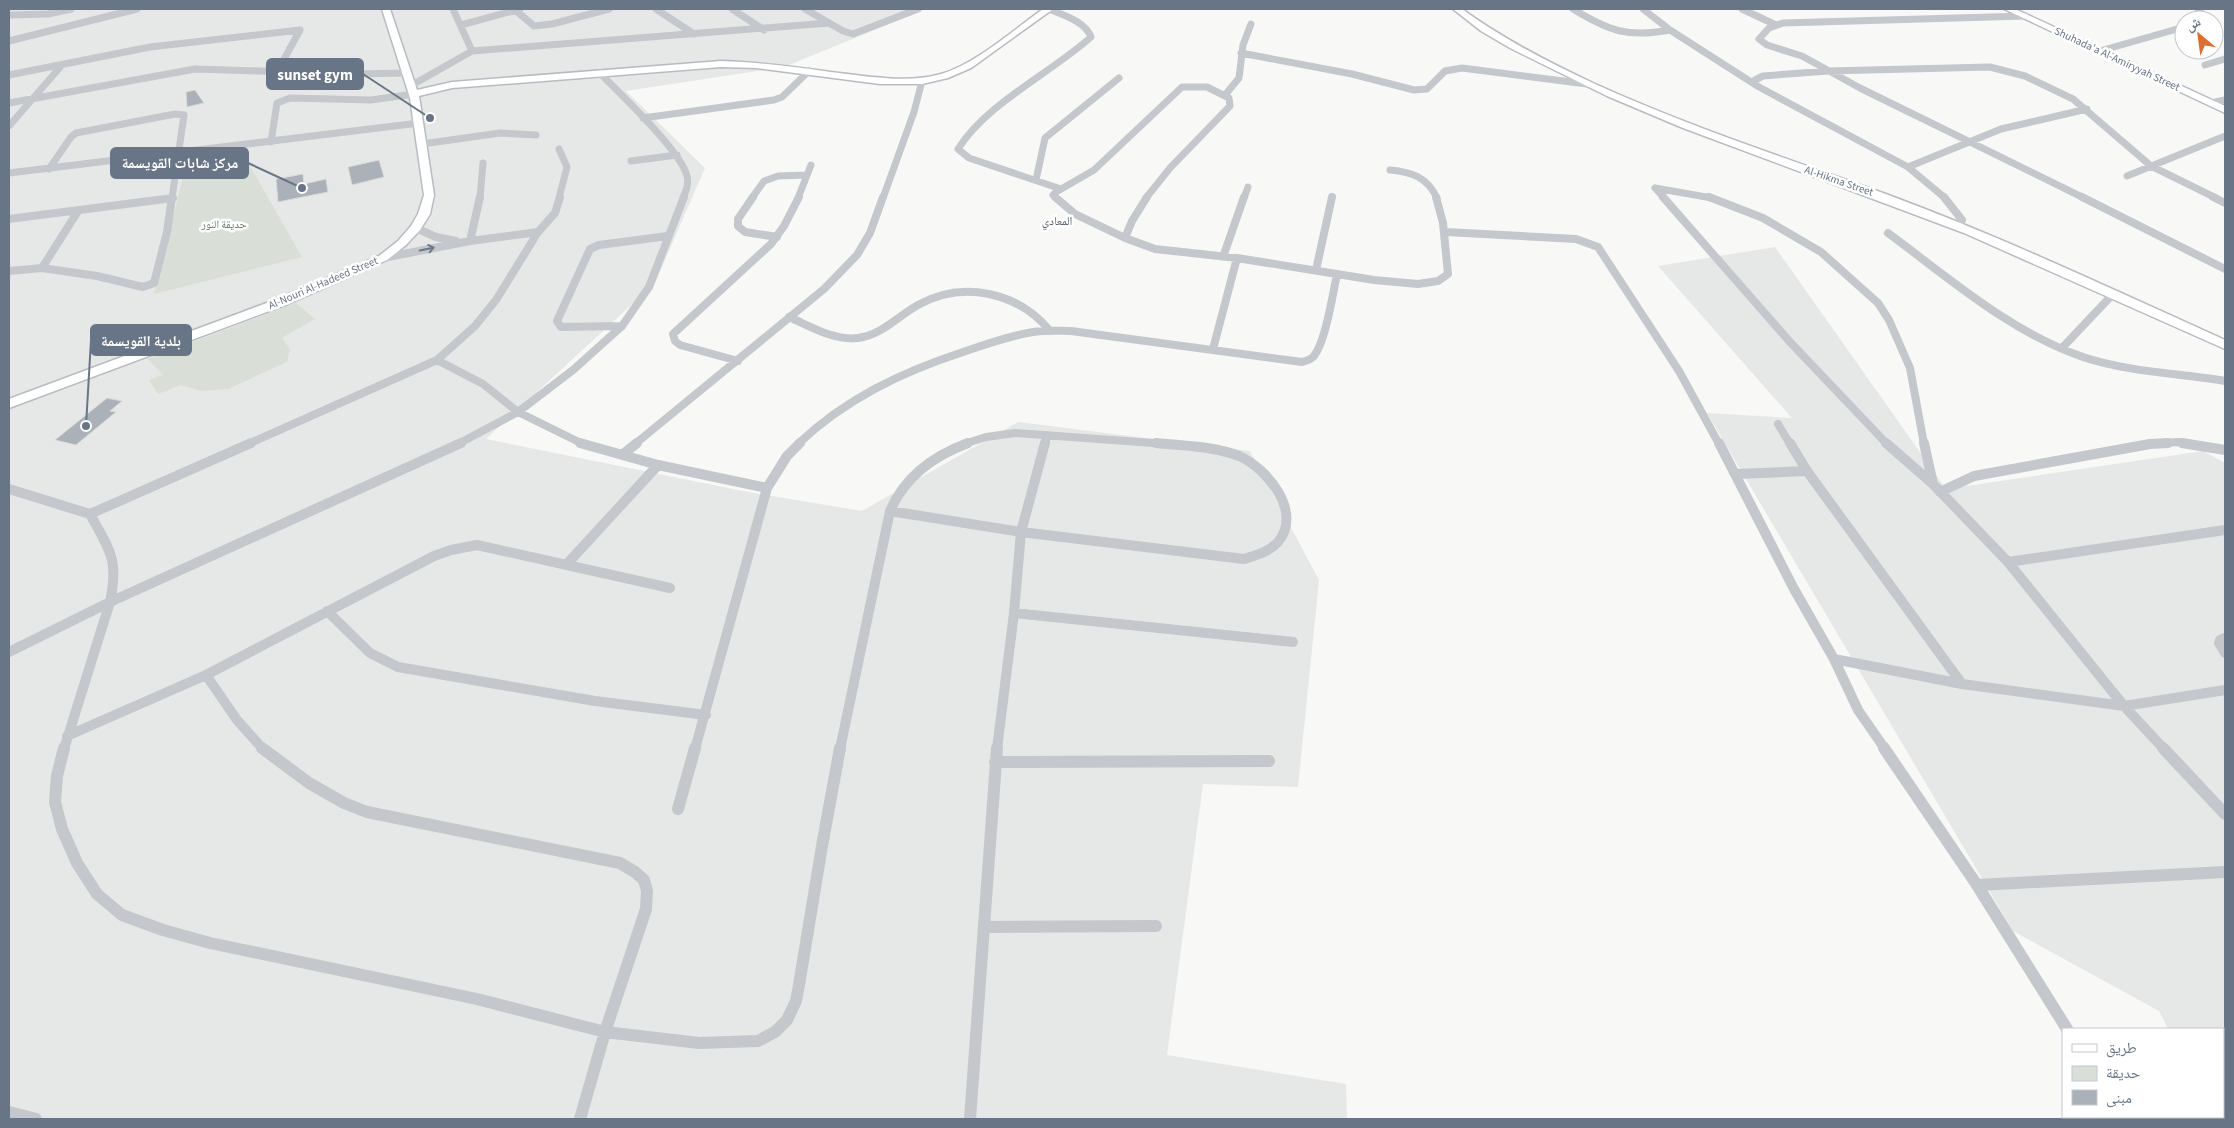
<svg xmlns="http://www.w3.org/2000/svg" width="2234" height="1128" viewBox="0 0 2234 1128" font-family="'Source Sans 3','Noto Naskh Arabic',sans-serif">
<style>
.built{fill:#e6e7e7}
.green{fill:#d9dfd7}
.building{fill:#abb1b8;stroke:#dadad8}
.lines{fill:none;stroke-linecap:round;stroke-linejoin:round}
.secondary-casing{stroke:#b8bcc2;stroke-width:3}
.street-far3{stroke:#c4c7cb;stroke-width:7}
.street-far2{stroke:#c4c7cb;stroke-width:8}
.street-far1{stroke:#c4c7cb;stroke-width:10}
.street{stroke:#c4c7cb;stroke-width:12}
.secondary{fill:#fff;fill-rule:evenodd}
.oneway{stroke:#6d7989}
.labels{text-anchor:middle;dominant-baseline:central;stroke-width:5;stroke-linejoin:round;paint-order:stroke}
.far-street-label{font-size:11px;fill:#687586;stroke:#fff}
.far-park-label{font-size:11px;fill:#657863;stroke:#fff}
.far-neighbourhood-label{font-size:12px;fill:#565f6b;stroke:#fff}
.leader{fill:none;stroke:#687586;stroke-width:2}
.callout-dot{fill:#687586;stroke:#fff;stroke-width:2}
.callout{fill:#687586;stroke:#687586;stroke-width:2}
.callout-label{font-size:15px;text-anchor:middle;font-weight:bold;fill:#fff}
</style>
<rect width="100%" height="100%" fill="#f8f8f6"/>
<path class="built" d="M9 9H926L784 67 626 91 705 168 655 283 486 439 748 492 862 511 1018 422 1250 451 1319 580 1298 787 1203 784 1167 1055 1346 1084 1347 1119H9Z
M1775 247 1946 489 2203 451 2225 463V1119H2211L2209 1117H2223V1029H2168L2159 1011 2013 931 1707 413 1792 418 1658 266Z"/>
<path class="green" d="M241 150 302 257 154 294 188 157Z
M296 303 315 319 282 338 290 349 287 362 228 389 201 391 181 385 158 394 149 380 163 375 148 359Z"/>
<path class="building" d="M195 90 204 103 187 107 186 92Z
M379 160 384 177 352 185 348 167Z
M303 174 304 184 326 179 328 192 278 202 276 179Z
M107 398 122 401 110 411 116 412 76 445 55 440Z"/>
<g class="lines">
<defs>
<path id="secondary" d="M382 9H390L417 90 452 82 721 61C758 62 794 67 831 72 867 76 906 84 941 74 974 65 1015 29 1043 9H1053L971 68 948 78 922 84H880L756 68 721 67 452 88 419 96 434 195 430 214 420 230 406 245 387 260 288 304 9 408V399L280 298 379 256 398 241 411 226 418 214 424 195 410 98Z
M1453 9H1462C1503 39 1548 62 1593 83 1687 126 1786 158 1883 193 2000 236 2112 289 2225 340V349L1964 233 1683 128 1607 96 1510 48 1481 31Z
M2004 9H2015L2225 106V113Z"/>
</defs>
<use href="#secondary" class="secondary-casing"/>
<path class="street-far3" d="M514 9 534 26 552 24 609 9
M656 9 694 34
M732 9 764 30
M805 9 843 31 853 34 918 9
M1049 9C1063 15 1085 21 1091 37 1051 73 987 103 958 149L969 158 1061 189
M1573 9C1609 31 1628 38 1670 30L1643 9
M1742 9 1776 25
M2198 9 2203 15 2202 20
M9 15 48 14 71 9
M2025 16 1783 23 1769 28 1759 39 1767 45 1802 56 1860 88 2084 198
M461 25 520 9
M1670 30 1759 87 1908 167 1945 198
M9 41 137 9
M472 51 829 23
M2100 51 2184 27
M1241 53 1352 74 1414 90 1427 89 1445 71 1462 68 1587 84
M2205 65 2225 59
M600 73C620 94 681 151 687 176 689 184 686 191 683 198
M9 75 150 47 300 30 277 72
M1754 83 1755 80 1763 76 1828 71 1990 67 2025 76 2073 99 2151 166 2216 198
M412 85 472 51 453 9
M1225 95 1239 78 1243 45 1251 24
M9 103 195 69 354 74 406 73
M2211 103 2225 100
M643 118 774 100 782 97 809 71
M9 126 62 65
M271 142 277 103 290 98 371 100 414 94
M422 144 500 133 536 135
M559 149 567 167 559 198
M631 161 677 155
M1908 167 2001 129 2087 109
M49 169 71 137 76 133 175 114 184 115 172 198
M1390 170C1412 172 1427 177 1437 198
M9 173 419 123
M2127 176 2225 136
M1036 180 1045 138 1119 78
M1655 188 1664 198
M1655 188 1712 198
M171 198H173
M480 198 483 163
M752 198 764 181 778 176 807 175
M798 198 811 165
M883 198 914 112 922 81
M1056 198 1053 195 1056 192 1094 170 1182 87H1207L1229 98 1230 106 1170 168 1146 198
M1244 198 1248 187"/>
<path class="street-far2" d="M753 197 738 219V226L745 232 777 237
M1055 197 1075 214 1125 238
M1663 197 1790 342 1887 444
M1709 197 1763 218 1821 252 1878 303 1889 320 1910 368 1924 444
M1944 197 1962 220
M2082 197 2225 269
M2213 197 2225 203
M9 219 173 198
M416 228 436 237 456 241
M1446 232 1576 239 1598 247 1679 371 1719 444
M1888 233C1949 278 2010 332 2083 357 2128 372 2178 373 2225 381
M1125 238 1155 249 1237 258 1374 280 1418 284 1438 281 1448 274 1443 223 1436 197
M1125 238 1132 221 1147 197
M470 241 480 197
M1223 257 1244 197
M383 258 470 241 538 232
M42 268 78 211
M1316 270 1332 197
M9 271 42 268 97 276 143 287 154 283 167 232 172 197
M789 317C810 326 834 341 858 338 882 335 898 316 918 305 963 280 1018 292 1050 331
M622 326 561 327 557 321 590 249 599 245 668 236
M2062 348 2113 294
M1213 349 1237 258
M437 360 483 384 518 412 583 444
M738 361 680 345 675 341 673 334 771 244 784 226 799 197
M1778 424 1790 444
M248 444 437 360 475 326 496 300 538 232 555 213 560 197
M458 444 518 412 573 370 622 326 649 287 684 197
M635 444 824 289 857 255 870 233 883 197
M798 444C845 399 902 372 963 352 986 344 1009 336 1033 332 1046 330 1058 331 1071 331L1302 362C1306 361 1310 360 1313 357 1325 345 1333 293 1337 274
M964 444 986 437 1015 433 1167 444
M1045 444 1047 435
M2151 444 2178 442 2190 444"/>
<path class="street-far1" d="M580 443 658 465 767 488
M1719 443 1794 589 1834 659 1858 710 1885 749
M1790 443 1807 471 1962 684
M1886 443 1933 484 2008 562 2124 706 2164 749
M1924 443 1933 484
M2182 443 2225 450
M622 455 637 443
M1736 474 1807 471
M9 489 90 514C110 551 119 559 110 602L64 749
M1940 492 1974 476 2150 444 2168 443
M890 511 1021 532 1244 559C1256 555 1269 552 1278 542 1303 512 1267 468 1239 456 1214 446 1183 446 1156 443
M890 511C905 476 933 456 968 443
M90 514 251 443
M2008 562 2225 530
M566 565 658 465
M327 611 370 653 398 667 595 701 706 715
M1014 613 1293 642
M2225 638 2220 640 2219 643 2225 653
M9 652 110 602 461 443
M1834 659 1962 684 2124 706 2225 690
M206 675 237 720 263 749
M67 736 206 675 434 556 451 550 477 545 670 588
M695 749 767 488 787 456 800 443
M840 749 890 511
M997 749 1014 613 1021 532 1045 443"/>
<path class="street" d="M64 748 57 776 55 802 62 829 77 863 97 894 122 915 163 930 210 943 477 999 605 1032 699 1043 758 1041 775 1032 787 1020 796 1001 799 985 822 846 840 748
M262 748 309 783 344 803 367 812 620 863 635 872 644 880 647 891 646 909 605 1032 580 1119
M1884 748 1977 885 2067 1029
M2163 748 2225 814
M995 762 1269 761
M678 809 695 748
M1977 885 2225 872
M985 927 1156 926
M2223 1085H2225
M9 1112 36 1119
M2124 1117 2125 1119
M970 1119 997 748"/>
<use href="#secondary" class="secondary"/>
</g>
<defs><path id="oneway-shaft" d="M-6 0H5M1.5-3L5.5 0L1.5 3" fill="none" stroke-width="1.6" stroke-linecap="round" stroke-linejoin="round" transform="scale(1.25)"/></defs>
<use class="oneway" href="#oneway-shaft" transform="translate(427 249) rotate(-11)"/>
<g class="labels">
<g class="far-street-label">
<text transform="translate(2117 59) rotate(25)">Shuhada'a Al-Amiryyah Street</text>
<text transform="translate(1839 181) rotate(19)">Al-Hikma Street</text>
<text transform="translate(323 283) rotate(-23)">Al-Nouri Al-Hadeed Street</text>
</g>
<g class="far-park-label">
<text x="224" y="224">حديقة النور</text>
</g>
<g class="far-neighbourhood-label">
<text x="1057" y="221">المعادي</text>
</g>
</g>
<path class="leader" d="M430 118L363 74M302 188L248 163M86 426L91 340"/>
<g class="callout-dot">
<circle cx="430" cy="118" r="5"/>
<circle cx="302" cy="188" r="5"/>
<circle cx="86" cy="426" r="5"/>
</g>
<g class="callout">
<rect x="267" y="59" width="96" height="30" rx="5"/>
<rect x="111" y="148" width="137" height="30" rx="5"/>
<rect x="91" y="325" width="100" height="30" rx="5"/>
</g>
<g class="callout-label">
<text x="315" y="80">sunset gym</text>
<text x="180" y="168">مركز شابات القويسمة</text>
<text x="141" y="346">بلدية القويسمة</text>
</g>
<rect width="2234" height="1128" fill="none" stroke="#687586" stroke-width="20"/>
<rect x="2062" y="1028" width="162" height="90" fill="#ffffff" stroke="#c3c8cf"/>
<rect x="2072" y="1044" width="25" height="8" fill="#ffffff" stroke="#c3c8cf"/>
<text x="2106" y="1053" font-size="15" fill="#687586">طريق</text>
<rect x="2072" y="1066" width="25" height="15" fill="#d9dfd7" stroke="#c3c8cf"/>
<text x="2106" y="1078" font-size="15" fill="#687586">حديقة</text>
<rect x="2072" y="1090" width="25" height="15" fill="#abb1b8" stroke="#c3c8cf"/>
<text x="2106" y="1103" font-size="15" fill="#687586">مبنى</text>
<g transform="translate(2199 35) rotate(331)"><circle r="24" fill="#ffffff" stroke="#c3c8cf"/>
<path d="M0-4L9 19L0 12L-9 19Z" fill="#dd6d31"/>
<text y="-8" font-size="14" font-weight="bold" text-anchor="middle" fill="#687586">ش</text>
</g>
</svg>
